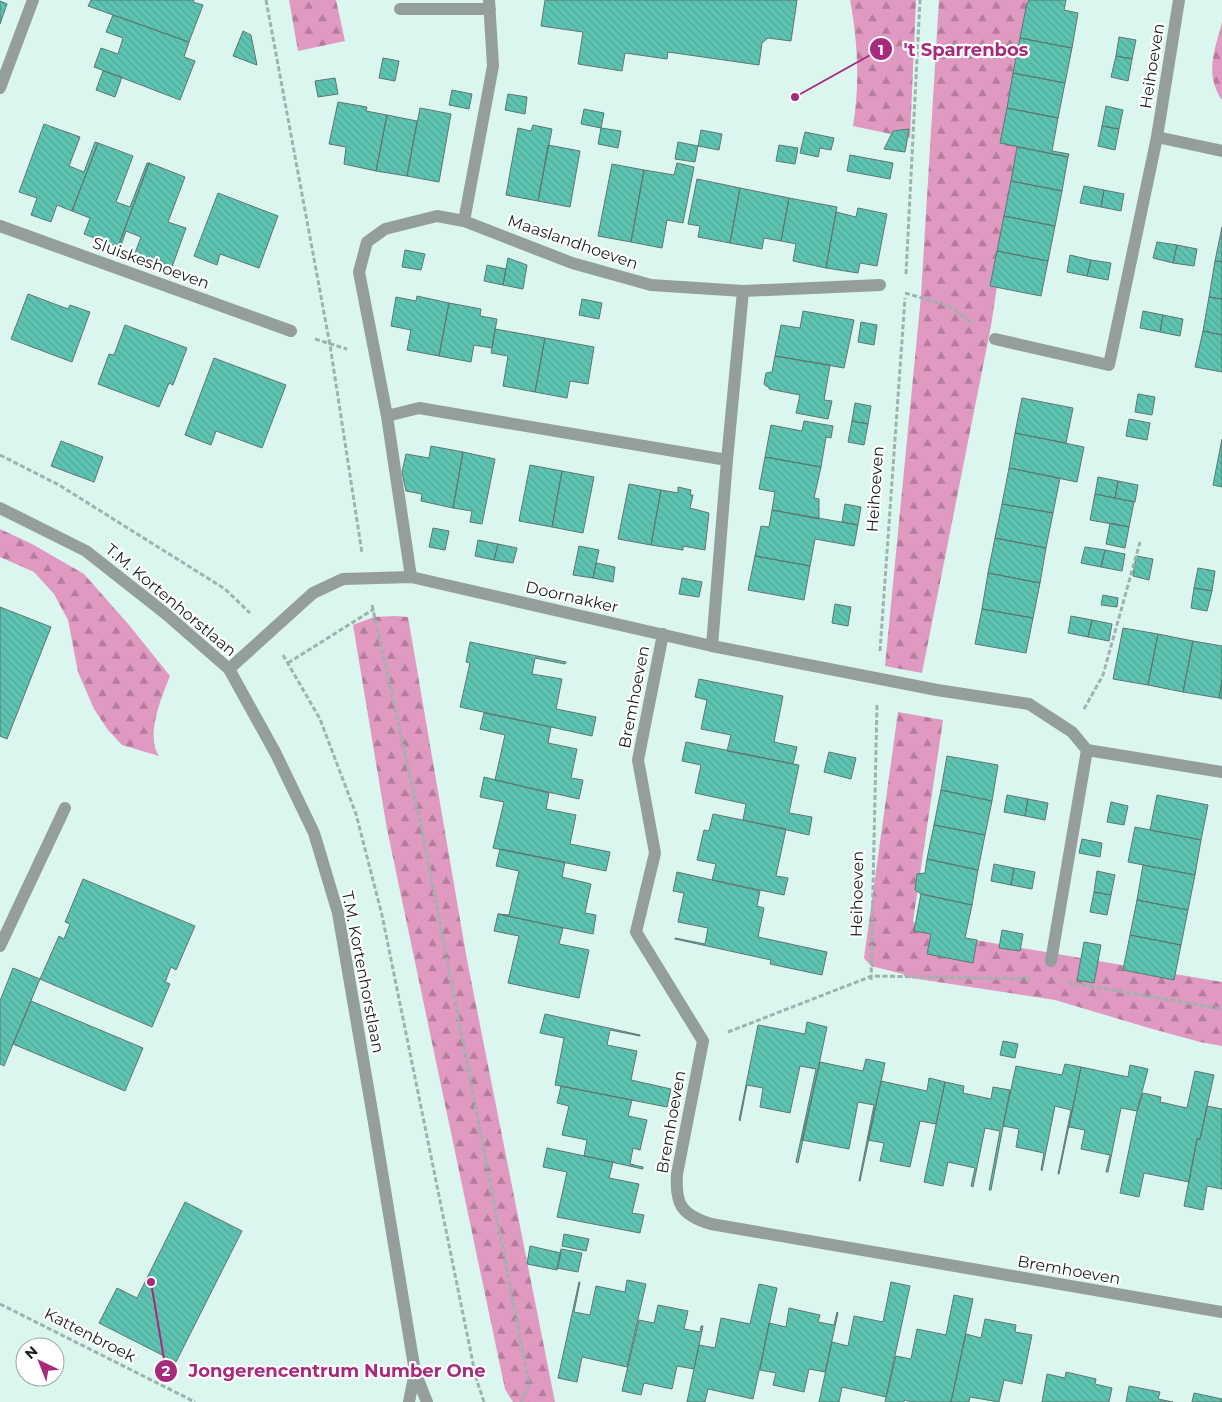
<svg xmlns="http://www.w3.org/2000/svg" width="1222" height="1402" viewBox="0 0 1222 1402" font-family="Montserrat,sans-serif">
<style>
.forest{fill:url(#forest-firs)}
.building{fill:url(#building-back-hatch);stroke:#5f7671}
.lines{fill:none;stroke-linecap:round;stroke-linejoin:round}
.path{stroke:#9eb3ae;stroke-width:3;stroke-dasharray:5 2.5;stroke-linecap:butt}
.minor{stroke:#949e9c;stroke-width:12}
.labels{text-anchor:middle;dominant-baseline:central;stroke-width:4.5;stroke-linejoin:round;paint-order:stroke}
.street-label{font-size:16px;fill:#17201e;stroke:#fff}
.leader{fill:none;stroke:#a72a7c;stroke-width:2}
.callout-dot{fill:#a72a7c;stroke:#fff;stroke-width:2}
.mark-label{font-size:15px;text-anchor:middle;font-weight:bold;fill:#fff}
.callout-label{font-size:18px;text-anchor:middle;font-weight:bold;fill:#a72a7c;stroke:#fff;stroke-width:4.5;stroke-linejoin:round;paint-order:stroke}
</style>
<defs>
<pattern id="forest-firs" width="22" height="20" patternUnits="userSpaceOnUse" patternTransform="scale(1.25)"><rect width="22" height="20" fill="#e099c1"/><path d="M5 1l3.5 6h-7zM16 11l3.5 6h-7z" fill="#b57c9c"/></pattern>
<pattern id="building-back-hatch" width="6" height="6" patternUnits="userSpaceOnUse" patternTransform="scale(1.25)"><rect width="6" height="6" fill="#5ec4b2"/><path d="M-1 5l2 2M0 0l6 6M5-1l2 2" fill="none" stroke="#51a899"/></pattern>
</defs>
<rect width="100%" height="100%" fill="#dbf5ef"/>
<path class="forest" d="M289 0H336L345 41 298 51Z
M850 0H916L910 138 853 126C860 83 858 43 850 0Z
M939 0H1040L991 326 922 673 885 666 921 296Z
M1222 22V100C1204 74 1215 50 1222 22Z
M0 529 32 544 84 574 129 625 170 676C162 696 145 736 159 756L122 745 108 730 94 709 78 672 68 620 54 594 34 572 0 557Z
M395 616 408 617 467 960 555 1402H513L505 1389 387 829 353 625 374 617Z
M898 712 943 720 913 921 922 931 1222 982V1046L1200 1042 1149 1028 1055 1000 905 977 903 974 871 966 864 958Z"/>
<path class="building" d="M91 0H194L193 2 203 5 189 42 88 6Z
M545 0H797L791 41 768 38 762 43 759 65 668 52 667 59 625 53 622 71 578 64 583 32 541 26Z
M1029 0H1066L1064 10 1078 13 1072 48 1020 38 1027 3H1028Z
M0 1 7 4 0 24Z
M113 15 189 42 184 57 195 61 180 100 94 67 101 48 118 54 123 38 106 32Z
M243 31 251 35 257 65 233 56Z
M1119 37 1136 40 1132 59 1116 56Z
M1020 38 1072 48 1065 83 1013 73Z
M1116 56 1132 59 1128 81 1111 77Z
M383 58 399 61 395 81 379 78Z
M103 71 122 77 115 97 96 90Z
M1013 73 1065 83 1058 118 1007 108Z
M335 78 338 94 318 97 315 81Z
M452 90 472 94 469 109 449 105Z
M508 94 527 97 525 114 505 110Z
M338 102 367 107 366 111 387 115 376 171 344 164 346 147 329 144Z
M1106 106 1123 110 1119 129 1102 126Z
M420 108 451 114 439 182 407 176Z
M1007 108 1058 118 1052 151 1069 154 1068 157 1000 143Z
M584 109 604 113 601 128 581 124Z
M387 115 417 121 407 176 376 171Z
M44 124 80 137 69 166 84 172 95 142 98 143 72 211 57 205 51 222 31 215 37 198 19 192Z
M533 125 552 129 538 201 506 195 518 128 531 131Z
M1102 126 1119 129 1115 150 1098 146Z
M601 128 621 131 618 148 598 144Z
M909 129 905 152 884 149 893 131Z
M701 130 722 134 719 150 698 146Z
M805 132 834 138 831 150 820 148 818 157 800 153Z
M678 142 698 146 695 162 675 159Z
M98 143 133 156 116 202 130 207 147 163H149L118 247 84 234 90 218 72 211Z
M548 145 580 151 570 207 538 201Z
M779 145 798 148 795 164 776 161Z
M1017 147 1068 157 1062 191 1011 181Z
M850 155 893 163 890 179 847 171Z
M149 163 185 177 168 222 186 228 172 267 135 253 141 237 126 231 120 248 118 247Z
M677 163 694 167 683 223 667 220 662 248 631 242 644 170 674 175Z
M612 164 644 170 631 242 598 236Z
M697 179 740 188 730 243 698 237 700 226 688 224Z
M1011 181 1062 191 1055 226 1004 216Z
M1084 186 1104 190 1101 207 1080 203Z
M740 188 789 198 781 241 764 238 762 249 730 243Z
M1104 190 1124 194 1121 211 1101 207Z
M218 193 278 216 259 268 220 254 217 265 194 256Z
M789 198 837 207 826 268 793 261 796 244 781 241Z
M858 208 887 214 877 266 860 263 858 273 826 268 836 212 856 217Z
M1004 216 1055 226 1048 261 997 251Z
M1222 227V262L1215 261Z
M1157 242 1177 245 1173 263 1153 258Z
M1177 245 1197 249 1194 266 1173 263Z
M405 250 425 254 421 270 402 267Z
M997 251 1048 261 1041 296 990 286Z
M1070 255 1091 260 1087 276 1067 272Z
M508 258 527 265 523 289 503 285Z
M1091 260 1111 263 1108 280 1087 276Z
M1215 261 1222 262V299L1209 297Z
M487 265 506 269 503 285 484 281Z
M28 294 68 309 70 305 90 312 72 362 11 339Z
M417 296 449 303 439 356 407 350 411 330 391 326 396 297 416 301Z
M1209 297 1222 299V335L1203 331Z
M582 299 602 303 599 319 579 315Z
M449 303 481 309 480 316 497 319 492 348 474 345 471 362 439 356Z
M803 311 854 320 844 368 775 356 781 325 800 328Z
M1143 311 1163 315 1160 332 1140 328Z
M1163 315 1183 319 1180 336 1160 332Z
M861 322 877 325 874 345 858 342Z
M125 325 187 348 173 385 169 383 159 407 98 384 109 354 114 355Z
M495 329 545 338 535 392 503 386 508 356 491 353Z
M1203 331 1222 335V372L1195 367Z
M545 338 594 347 588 384 570 381 567 398 535 392Z
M775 356 830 365 824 400 832 401 828 419 796 413 800 395 769 389V387L766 386 764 384 766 373 772 372Z
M214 358 286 385 262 448 216 431 211 445 185 435Z
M1138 394 1155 397 1152 415 1135 412Z
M1022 398 1073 408 1066 443 1015 433Z
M855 403 871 406 868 424 852 421Z
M1129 419 1150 423 1147 440 1126 436Z
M804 421 833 426 831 438 826 437 821 467 765 457 771 425 802 431Z
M852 421 868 424 864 445 848 442Z
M1015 433 1084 447 1077 482 1009 468Z
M1222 439V487L1213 485Z
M61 441 103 457 94 482 51 466Z
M431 446 463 452 453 508 421 501 422 494 406 491 402 472 406 454 429 458Z
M463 452 495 459 482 524 470 522 472 511 453 508Z
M765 457 821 467 814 498 819 499V519L772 510 775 492 759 489Z
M530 465 562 471 552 527 519 521Z
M1009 468 1060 478 1053 513 1002 504Z
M562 471 594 477 583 533 552 527Z
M1098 477 1118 481 1115 498 1095 494Z
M1118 481 1138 485 1135 502 1115 498Z
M629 484 661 490 651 545 618 539Z
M678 487 691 490 690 495H693L690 508 709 513 705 550 683 546V550L651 545 661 490 678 493Z
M1095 494 1134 502 1129 527 1090 520Z
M845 504 861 507 858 525 842 522Z
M1002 504 1053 513 1046 548 995 538Z
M772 510 858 525 854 546 815 539 810 566 755 556 761 526 769 527Z
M1110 523 1129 527 1125 548 1106 544Z
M433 528 449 531 445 550 429 547Z
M995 538 1046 548 1040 583 988 573Z
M478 540 498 544 494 560 475 556Z
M498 544 517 548 513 563 494 560Z
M579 546 599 550 593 578 573 575Z
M1085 547 1105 550 1101 567 1081 563Z
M1105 550 1125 554 1122 571 1101 567Z
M755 556 810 566 804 600 748 590Z
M1136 556 1153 559 1149 580 1133 576Z
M596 563 615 567 613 582 593 578Z
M1198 568 1215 571 1212 591 1194 588Z
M988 573 1040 583 1033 618 982 609Z
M682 578 702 582 699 597 679 594Z
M1194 588 1212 591 1207 611 1191 608Z
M1103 595 1118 598 1117 607 1101 605Z
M835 604 851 607 848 626 832 623Z
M0 607 51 627 7 739 0 736Z
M982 609 1033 618 1026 653 975 644Z
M1071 616 1092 620 1088 637 1068 633Z
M1092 620 1112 624 1109 641 1088 637Z
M1123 628 1158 634 1148 685 1113 679Z
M1158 634 1193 641 1183 692 1148 685Z
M1193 641 1222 646V680L1219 698 1183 692Z
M470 642 566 662 565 664 535 658 532 674 562 679 556 709 596 717 592 736 460 707 470 663 466 662Z
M699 679 783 696 774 742 797 747 793 764 727 751 731 735 701 729 707 700 695 697Z
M1222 680V699L1219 698Z
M484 713 551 727 548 743 577 749 571 778 583 780 579 799 495 780 505 735 480 729Z
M686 742 799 765 789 813 812 817 809 835 743 820 746 804 695 793 701 765 682 761Z
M829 752 856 758 851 779 824 772Z
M947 756 998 765 992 801 941 790Z
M484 777 549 793 546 809 576 815 570 844 610 852 606 871 493 848 504 802 480 797Z
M941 790 992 801 985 835 934 825Z
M1007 795 1028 799 1025 816 1004 812Z
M1157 795 1208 805 1201 840 1150 830Z
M1028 799 1048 803 1045 820 1025 816Z
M1111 802 1128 806 1124 825 1107 822Z
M713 814 786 829 776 876 788 878 784 895 712 880 716 864 697 860 704 830 709 831Z
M934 825 985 835 978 870 927 859Z
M1135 827 1201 840 1195 875 1128 862Z
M1082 839 1102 843 1100 857 1079 853Z
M500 849 565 862 562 877 591 884 585 913 596 915 593 934 498 914 509 915 519 871 496 866Z
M927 859 978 870 972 905 921 894 915 890 917 874 925 873Z
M994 864 1014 868 1011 885 991 881Z
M1143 865 1195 875 1188 910 1137 900Z
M1014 868 1035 872 1032 889 1011 885Z
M1097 871 1115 875 1111 895 1094 892Z
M677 872 760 891 757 906 764 908 758 937 827 952 822 975 770 964 771 960 675 939V938L705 944 708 928 678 922 684 893 673 891Z
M83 879 195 926 176 970 171 967 165 982 170 984 152 1027 40 979 59 936 64 939 70 924 65 922Z
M1094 892 1111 895 1107 915 1090 912Z
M921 894 972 905 965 938 977 940 973 963 927 954 931 934 914 931Z
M1137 900 1188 910 1181 945 1130 935Z
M498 914 563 928 559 944 589 950 579 998 508 983 519 936 494 931Z
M1002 930 1023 934 1020 951 999 948Z
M1130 935 1181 945 1174 980 1123 970Z
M1084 942 1101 945 1094 983 1077 980Z
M13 968 40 979 4 1066 0 1064V1001Z
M31 1001 143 1048 125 1091 13 1044Z
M545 1014 640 1035V1036L610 1030 607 1045 637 1051 631 1080 671 1089 667 1107 555 1085 564 1038 540 1033Z
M807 1022 827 1027 798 1163 796 1162 816 1069 800 1066 790 1113 760 1107 763 1088 747 1085 740 1121 739 1120 758 1025 805 1034Z
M1003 1041 1018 1044 1015 1058 1000 1055Z
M866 1059 885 1063 860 1181H859L874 1105 858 1102 849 1149 802 1140 820 1062 863 1071Z
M1065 1064 1081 1067 1059 1174H1058L1071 1110 1055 1106 1042 1171 1041 1170 1044 1153 1016 1147 1019 1129 1003 1126 1016 1066 1062 1075Z
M1130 1065 1148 1069 1137 1111 1121 1108 1108 1172H1106L1110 1155 1081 1149 1085 1130 1069 1127 1081 1067 1128 1077Z
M1195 1071 1214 1075 1200 1139H1197L1189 1182 1144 1173 1139 1197 1120 1193 1137 1111 1143 1093 1161 1097 1160 1102 1187 1108Z
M929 1078 945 1082 936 1124 920 1121 910 1167 880 1161 884 1143 868 1140 881 1081 927 1091Z
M945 1082 964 1086 963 1093 991 1099 993 1087 1010 1090 991 1190H989L1000 1131 985 1128 973 1187 971 1186 975 1168 948 1162 943 1186 924 1182Z
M561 1086 632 1100 628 1116 647 1120 640 1150 633 1148 630 1164 643 1167V1169L584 1156 587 1140 562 1135 569 1106 557 1103Z
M1207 1106 1222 1109V1189L1207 1186 1203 1210 1184 1206 1197 1139H1200Z
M547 1148 613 1162 609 1178 639 1184 632 1213 644 1215 640 1233 557 1217 567 1172 543 1167Z
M185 1202 242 1231 176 1362 99 1323 117 1288 137 1298Z
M564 1234 589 1239 586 1251 562 1246Z
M530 1246 561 1253 557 1270 527 1264Z
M561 1249 582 1253 578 1272 557 1268Z
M627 1280 646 1284 627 1367 582 1357 577 1382 558 1378 579 1282H580L574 1312 590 1315 596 1286 625 1292Z
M891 1282 910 1286 886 1397 842 1387 839 1402H819L832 1342 848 1346 854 1316 883 1322Z
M759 1284 777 1288 753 1399 708 1389 705 1402H687L699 1345 715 1348 721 1318 750 1324Z
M954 1295 973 1299 951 1402H912L904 1400V1402H885L896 1356 911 1359 917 1329 946 1335Z
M658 1305 688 1311 684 1329 700 1332 701 1326H703L694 1369 677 1366 672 1389 644 1383 641 1395 622 1391 639 1320 654 1323Z
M789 1308 820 1315 818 1322 834 1325 837 1312 838 1313 825 1372 809 1369 804 1392 773 1385 776 1373 760 1370 769 1323 786 1327Z
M985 1319 1016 1325 1015 1332 1032 1335 1022 1384 1004 1380 999 1402 970 1397 969 1402H951L966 1334 981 1338Z
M1066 1372 1096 1379 1095 1384 1112 1388 1109 1402H1042L1047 1374 1065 1378Z
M1129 1386 1160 1392 1158 1399 1173 1402H1126Z
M1194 1393 1222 1399V1402H1192Z"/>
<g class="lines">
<path class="path" d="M266 0 330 345 362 553
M906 274 920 0
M905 293 949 306 974 324
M315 339 347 349
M0 455 59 485 225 589 250 613
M372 605 422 830 529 1384 521 1402
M880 651 905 298
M283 655 320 719 356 814 382 915 476 1378 484 1402
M288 663 374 609
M1084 709 1103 675 1140 542
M871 980 877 704
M1067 982 1222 1009
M728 1032 872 976 1031 979
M0 1304 195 1402"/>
<path class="minor" d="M400 9H490
M0 88 33 0
M1157 137 1222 151
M464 221 493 66 489 0
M0 226 291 331
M743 291 880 285
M995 339 1109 365 1157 137 1179 0
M387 416 419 408 727 460
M0 508 86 551 166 614 229 669 276 754 314 833 338 913 373 1117 415 1372 427 1402
M411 577 387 416 359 272 367 242 385 229 437 216 464 221 572 263 651 285 743 291 727 460 712 646
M663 634 638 760 655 853 636 932 703 1041 677 1174C675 1204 681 1215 711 1224L1222 1312
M229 669 313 593 343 579 411 577 712 646 937 690 1029 704 1072 732 1087 750 1222 772
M0 946 65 808
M1051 961 1087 750
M409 1402 415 1372"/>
</g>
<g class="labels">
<g class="street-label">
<text transform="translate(1152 66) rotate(-81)">Heihoeven</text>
<text transform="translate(573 242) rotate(19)">Maaslandhoeven</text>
<text transform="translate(151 263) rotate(20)">Sluiskeshoeven</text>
<text transform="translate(875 489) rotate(-86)">Heihoeven</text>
<text transform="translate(572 597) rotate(13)">Doornakker</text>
<text transform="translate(171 600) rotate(40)">T.M. Kortenhorstlaan</text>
<text transform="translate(634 697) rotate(-79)">Bremhoeven</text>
<text transform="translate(857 894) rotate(-89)">Heihoeven</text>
<text transform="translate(363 972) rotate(79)">T.M. Kortenhorstlaan</text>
<text transform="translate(671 1122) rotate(-80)">Bremhoeven</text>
<text transform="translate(1069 1270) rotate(10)">Bremhoeven</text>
<text transform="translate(90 1335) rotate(27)">Kattenbroek</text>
</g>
</g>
<path class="leader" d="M795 97L881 49M151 1282L166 1371"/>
<g class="callout-dot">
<circle cx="795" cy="97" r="5"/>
<circle cx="151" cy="1282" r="5"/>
<circle cx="881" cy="49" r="12"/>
<circle cx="166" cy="1371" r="12"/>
</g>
<g class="mark-label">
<text x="881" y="55">1</text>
<text x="166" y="1376">2</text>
</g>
<g class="callout-label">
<text x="966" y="56">'t Sparrenbos</text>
<text x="337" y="1377">Jongerencentrum Number One</text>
</g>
<g transform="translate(40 1362) rotate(317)"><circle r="24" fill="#ffffff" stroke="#a2a6a5"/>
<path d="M0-4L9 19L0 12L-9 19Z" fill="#a72a7c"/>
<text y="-8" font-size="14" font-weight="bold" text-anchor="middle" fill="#17201e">N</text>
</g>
</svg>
